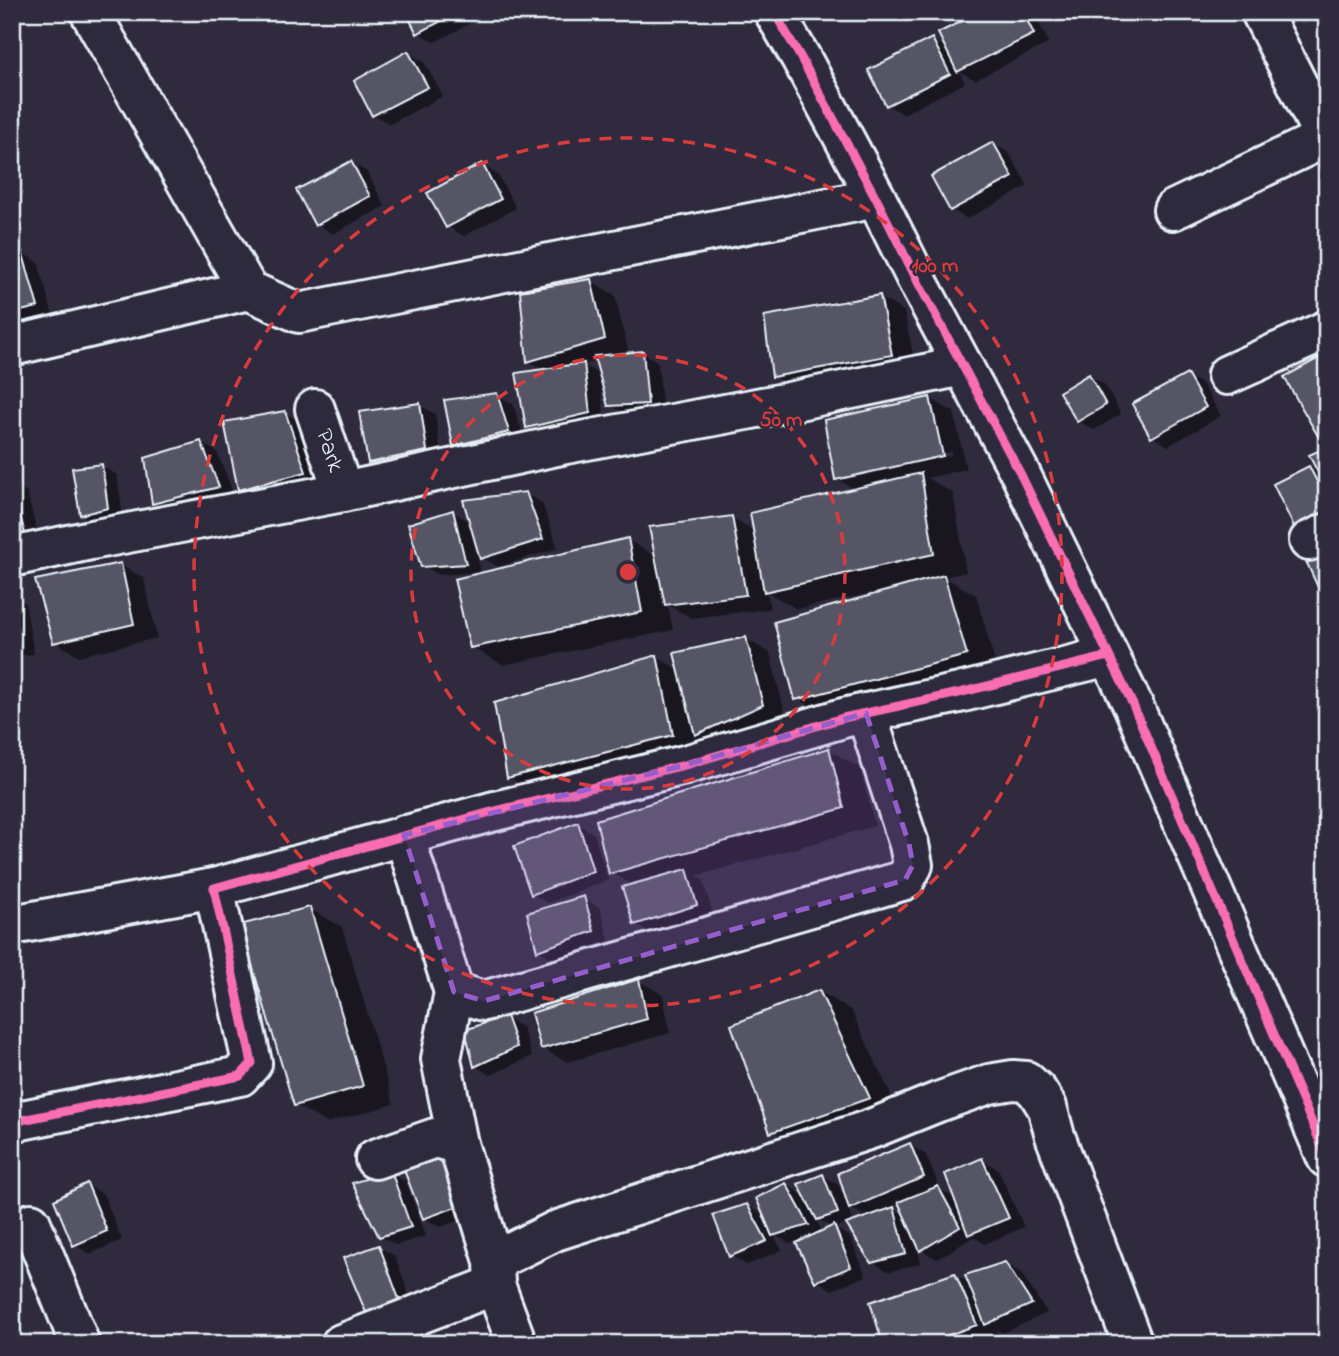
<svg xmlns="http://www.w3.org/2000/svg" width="1339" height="1356" viewBox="0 0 1339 1356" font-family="'Indie Flower',sans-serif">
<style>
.shadow{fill:#0007;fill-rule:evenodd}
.building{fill:#575565;stroke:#e8f1f8;stroke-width:2}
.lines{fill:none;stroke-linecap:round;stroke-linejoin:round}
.minor-casing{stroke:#e8f1f8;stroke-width:44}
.minor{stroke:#2f2a3d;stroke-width:38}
.cycleway-casing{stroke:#2f2a3d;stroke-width:13}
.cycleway{stroke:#f96db3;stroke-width:9}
.marked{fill:#965dcd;fill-opacity:0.2;stroke:#965dcd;stroke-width:5;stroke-dasharray:14 9;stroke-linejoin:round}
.ring{fill:none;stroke:#d83c3d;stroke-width:3.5;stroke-dasharray:12 9}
.labels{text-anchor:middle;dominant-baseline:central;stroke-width:5;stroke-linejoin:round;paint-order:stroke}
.street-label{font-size:24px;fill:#e8f1f8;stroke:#2f2a3d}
.centre{fill:#d83c3d;stroke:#2f2a3d;stroke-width:3.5}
.ring-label{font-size:21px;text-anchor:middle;font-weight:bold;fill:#d83c3d;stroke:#2f2a3d;stroke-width:5;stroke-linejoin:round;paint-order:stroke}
</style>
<rect width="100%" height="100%" fill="#2f2a3d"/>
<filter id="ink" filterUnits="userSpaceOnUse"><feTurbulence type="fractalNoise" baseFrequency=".0143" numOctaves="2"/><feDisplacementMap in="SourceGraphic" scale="14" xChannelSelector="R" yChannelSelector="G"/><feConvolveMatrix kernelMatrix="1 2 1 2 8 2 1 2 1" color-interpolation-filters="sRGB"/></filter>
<g filter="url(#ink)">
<path class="shadow" d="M407 12H486L487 14 435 42 419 33Z
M511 12H540L525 20Z
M984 12H1033L1049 43 975 80 959 71 965 83 903 114 887 105 932 40 948 49Z
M408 53 424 62 443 96 390 124 374 115 356 81Z
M993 144 1009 153 1028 186 967 219 951 209Z
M351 163 367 172 385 206 333 234 317 224Z
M482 165 498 175 516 208 464 236 448 227Z
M22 253 38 262 53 316 26 322 12 314V256Z
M591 281 615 295 629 354 642 352 658 362 663 413 626 414 609 404 603 380H600L605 422 543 436 527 427 545 371 528 361ZM598 361 601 375 584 365Z
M879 297 904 311 916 369 798 390 773 376Z
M1319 360 1327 364V439L1319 435Z
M1089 376 1105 385 1121 414 1094 430 1078 421Z
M1187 376 1203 385 1221 416 1168 446 1152 436Z
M497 395 513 404 525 441 471 454 455 445Z
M929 398 954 412 966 469 927 478 953 493 966 572 944 577 976 595 998 673 829 717 797 698 887 592 886 590 797 609 767 592 770 609 691 618 668 605 673 630 503 665 471 647 628 540 657 557 732 518 755 531 856 490 837 479ZM951 452 952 455 855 477V473Z
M419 405 435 414 442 460 385 471 369 461ZM420 414H423L430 459 427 460Z
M285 413 309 427 329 485 264 503 239 489Z
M12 435 23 461 12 462Z
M201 443 217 452 234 495 170 512 154 503Z
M1327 449V528L1312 535 1296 526 1309 468 1321 474Z
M101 466 117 475 123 517 97 524 81 514Z
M12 484 27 493 40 543 12 546Z
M526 494 542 503 558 548 498 567 482 557 474 529 471 530 481 572 438 575 422 565 453 512 472 523Z
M120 565 144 578 157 638 79 656 55 642Z
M12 595 25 603 34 654 12 656Z
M746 639 770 653 786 718 721 747 701 736 704 753 540 795 508 777 657 657 680 670Z
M829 750 860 768 875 826 696 876 703 880 713 914 651 933 635 924 633 885 611 872Z
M578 824 594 834 608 880 548 903 532 894Z
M584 898 600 908 609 940 554 959 538 950Z
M310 909 342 927 394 1104 327 1123 295 1105Z
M639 981 663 995 670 1033 567 1062 542 1048Z
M819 991 851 1010 901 1116 804 1150 772 1131Z
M506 1018 522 1027 532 1056 491 1075 475 1066Z
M910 1145 926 1155 939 1186 936 1187 956 1199 982 1160 998 1169 1024 1227 985 1244 974 1237 937 1259 917 1248 921 1263 889 1272 873 1262 848 1223 835 1228 850 1237 866 1276 832 1290 816 1280 798 1241 790 1244 773 1234 782 1250 747 1265 731 1255 747 1205 766 1217 786 1185 807 1197 823 1176 839 1185 844 1198 847 1197ZM901 1203 907 1216 890 1207ZM847 1206 868 1218 854 1223ZM814 1216 833 1228 823 1233Z
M439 1156 455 1165 474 1215 440 1227 424 1218Z
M390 1173 406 1182 426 1236 396 1245 380 1236Z
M87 1185 103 1194 122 1240 90 1254 74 1244Z
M378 1247 395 1256 414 1309 368 1314Z
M1005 1264 1021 1273 1047 1313 1003 1333 996 1329 1000 1339 986 1344H885L955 1275 970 1284Z
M423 1331 439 1340 440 1344H396Z"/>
<path class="building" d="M406 12H458L417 34Z
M980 12H1023L1034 34 957 72 938 33Z
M932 38 950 74 886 106 868 70Z
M408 51 428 87 372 116 354 81Z
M993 142 1013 177 950 211 931 176Z
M351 161 370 196 315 226 296 190Z
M482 163 501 199 446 228 427 193Z
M22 251 38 307 12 313V254Z
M591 279 605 339 527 362 520 291Z
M880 295 892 355 772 377 764 316Z
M643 351 648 404 608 406 594 356Z
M1319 358 1327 372V432L1318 436 1284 377Z
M584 363 590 413 526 428 516 373Z
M1089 374 1106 405 1077 422 1059 392Z
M1187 374 1206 407 1151 438 1132 404Z
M497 393 509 432 453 446 444 400Z
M930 397 943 456 835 480 824 420Z
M420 403 427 451 368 463 359 412Z
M285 411 306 472 238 490 224 422Z
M201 441 219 487 152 504 145 458Z
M1327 447V490L1309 455Z
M102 464 108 508 80 515 72 468Z
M1309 466 1327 501V511L1294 527 1273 484Z
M921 473 934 554 764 592 750 513Z
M12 485 25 534 12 536Z
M526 492 543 539 480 559 463 500Z
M453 510 466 564 421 567 408 524Z
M732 516 746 595 665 605 649 527Z
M628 538 642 612 470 648 454 579Z
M1327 551V607L1306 561Z
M121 563 134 624 53 643 35 580Z
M944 575 967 655 795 700 774 622Z
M12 608 18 646H12Z
M746 637 763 705 695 735 674 653Z
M657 655 673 735 507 778 494 703Z
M829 748 844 808 609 874 596 820Z
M578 822 593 871 531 895 514 846Z
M687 869 697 905 634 925 622 887Z
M584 896 594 931 537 951 527 913Z
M310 907 363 1086 294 1106 240 925Z
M639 979 647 1019 541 1049 531 1013Z
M819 990 870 1098 770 1133 731 1025Z
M506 1016 517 1047 474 1067 465 1030Z
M910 1143 924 1177 849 1209 838 1173Z
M439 1154 459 1206 423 1219 404 1170Z
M982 1158 1009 1218 968 1235 945 1174Z
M391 1171 411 1227 379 1237 352 1183Z
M823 1174 838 1213 817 1220 798 1184Z
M87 1183 107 1231 73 1246 54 1200Z
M786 1183 809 1225 772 1236 756 1198Z
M938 1186 960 1227 920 1251 898 1202Z
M747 1204 767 1241 729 1257 713 1215Z
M894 1207 906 1254 871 1263 846 1224Z
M834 1225 851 1267 815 1282 796 1243Z
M379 1245 399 1299 367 1315 343 1258Z
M1005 1262 1032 1304 985 1325 965 1275Z
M955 1273 977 1325 923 1344H883L870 1302Z
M423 1329 428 1344H392Z"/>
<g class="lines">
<defs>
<g id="minor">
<path d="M90 12 248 290"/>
<path d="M774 12 801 58 876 198 920 286 1019 471 1133 705 1327 1158"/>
<path d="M1261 12 1327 143"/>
<path d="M1173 210 1324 138"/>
<path d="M12 346 248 290 299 313 876 198"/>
<path d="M1227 375 1327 330"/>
<path id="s1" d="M315 409 343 492"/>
<path d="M1309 541 1327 533"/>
<path d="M12 557 91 540 343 492 566 444 789 402 963 366"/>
<path d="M404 835 454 992 441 1059 458 1144"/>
<path d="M12 925 214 888"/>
<path d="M454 992 484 1001 905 880 913 865 909 844 866 713"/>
<path d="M12 1122 240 1076 252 1063 214 888 491 812 685 765 843 718 959 693 1109 656"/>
<path d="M375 1159 435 1138 458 1144 494 1261 495 1285 517 1344"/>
<path d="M31 1223 80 1344"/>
<path d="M494 1261 555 1231 871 1129 938 1102 989 1084 1013 1080 1026 1081 1037 1091 1047 1107 1055 1136 1133 1344"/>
<path d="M341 1344 495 1285"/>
</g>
</defs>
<use href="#minor" class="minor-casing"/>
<use href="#minor" class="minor"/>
<defs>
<path id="cycleway" d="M774 12 801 58 876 198 920 286 1019 471 1133 705 1327 1158
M12 1122 240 1076 252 1063 214 888 491 812 685 765 843 718 959 693 1109 656"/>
</defs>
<use href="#cycleway" class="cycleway-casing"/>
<use href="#cycleway" class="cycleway"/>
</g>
</g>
<path class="marked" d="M866 713 909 844 913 865 905 880 484 1001 454 992 404 835 685 765Z"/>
<g class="ring">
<circle cx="628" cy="572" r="217"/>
<circle cx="628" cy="572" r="434"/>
</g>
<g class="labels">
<g class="street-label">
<text stroke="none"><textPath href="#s1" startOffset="44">Park</textPath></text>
</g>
</g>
<circle cx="628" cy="572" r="10" class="centre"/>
<g class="ring-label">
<text x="935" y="272">100 m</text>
<text x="781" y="426">50 m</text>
</g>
<rect width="1339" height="1356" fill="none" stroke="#2f2a3d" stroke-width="42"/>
<rect x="21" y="21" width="1297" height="1314" fill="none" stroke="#e8f1f8" stroke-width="2.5" filter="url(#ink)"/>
</svg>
